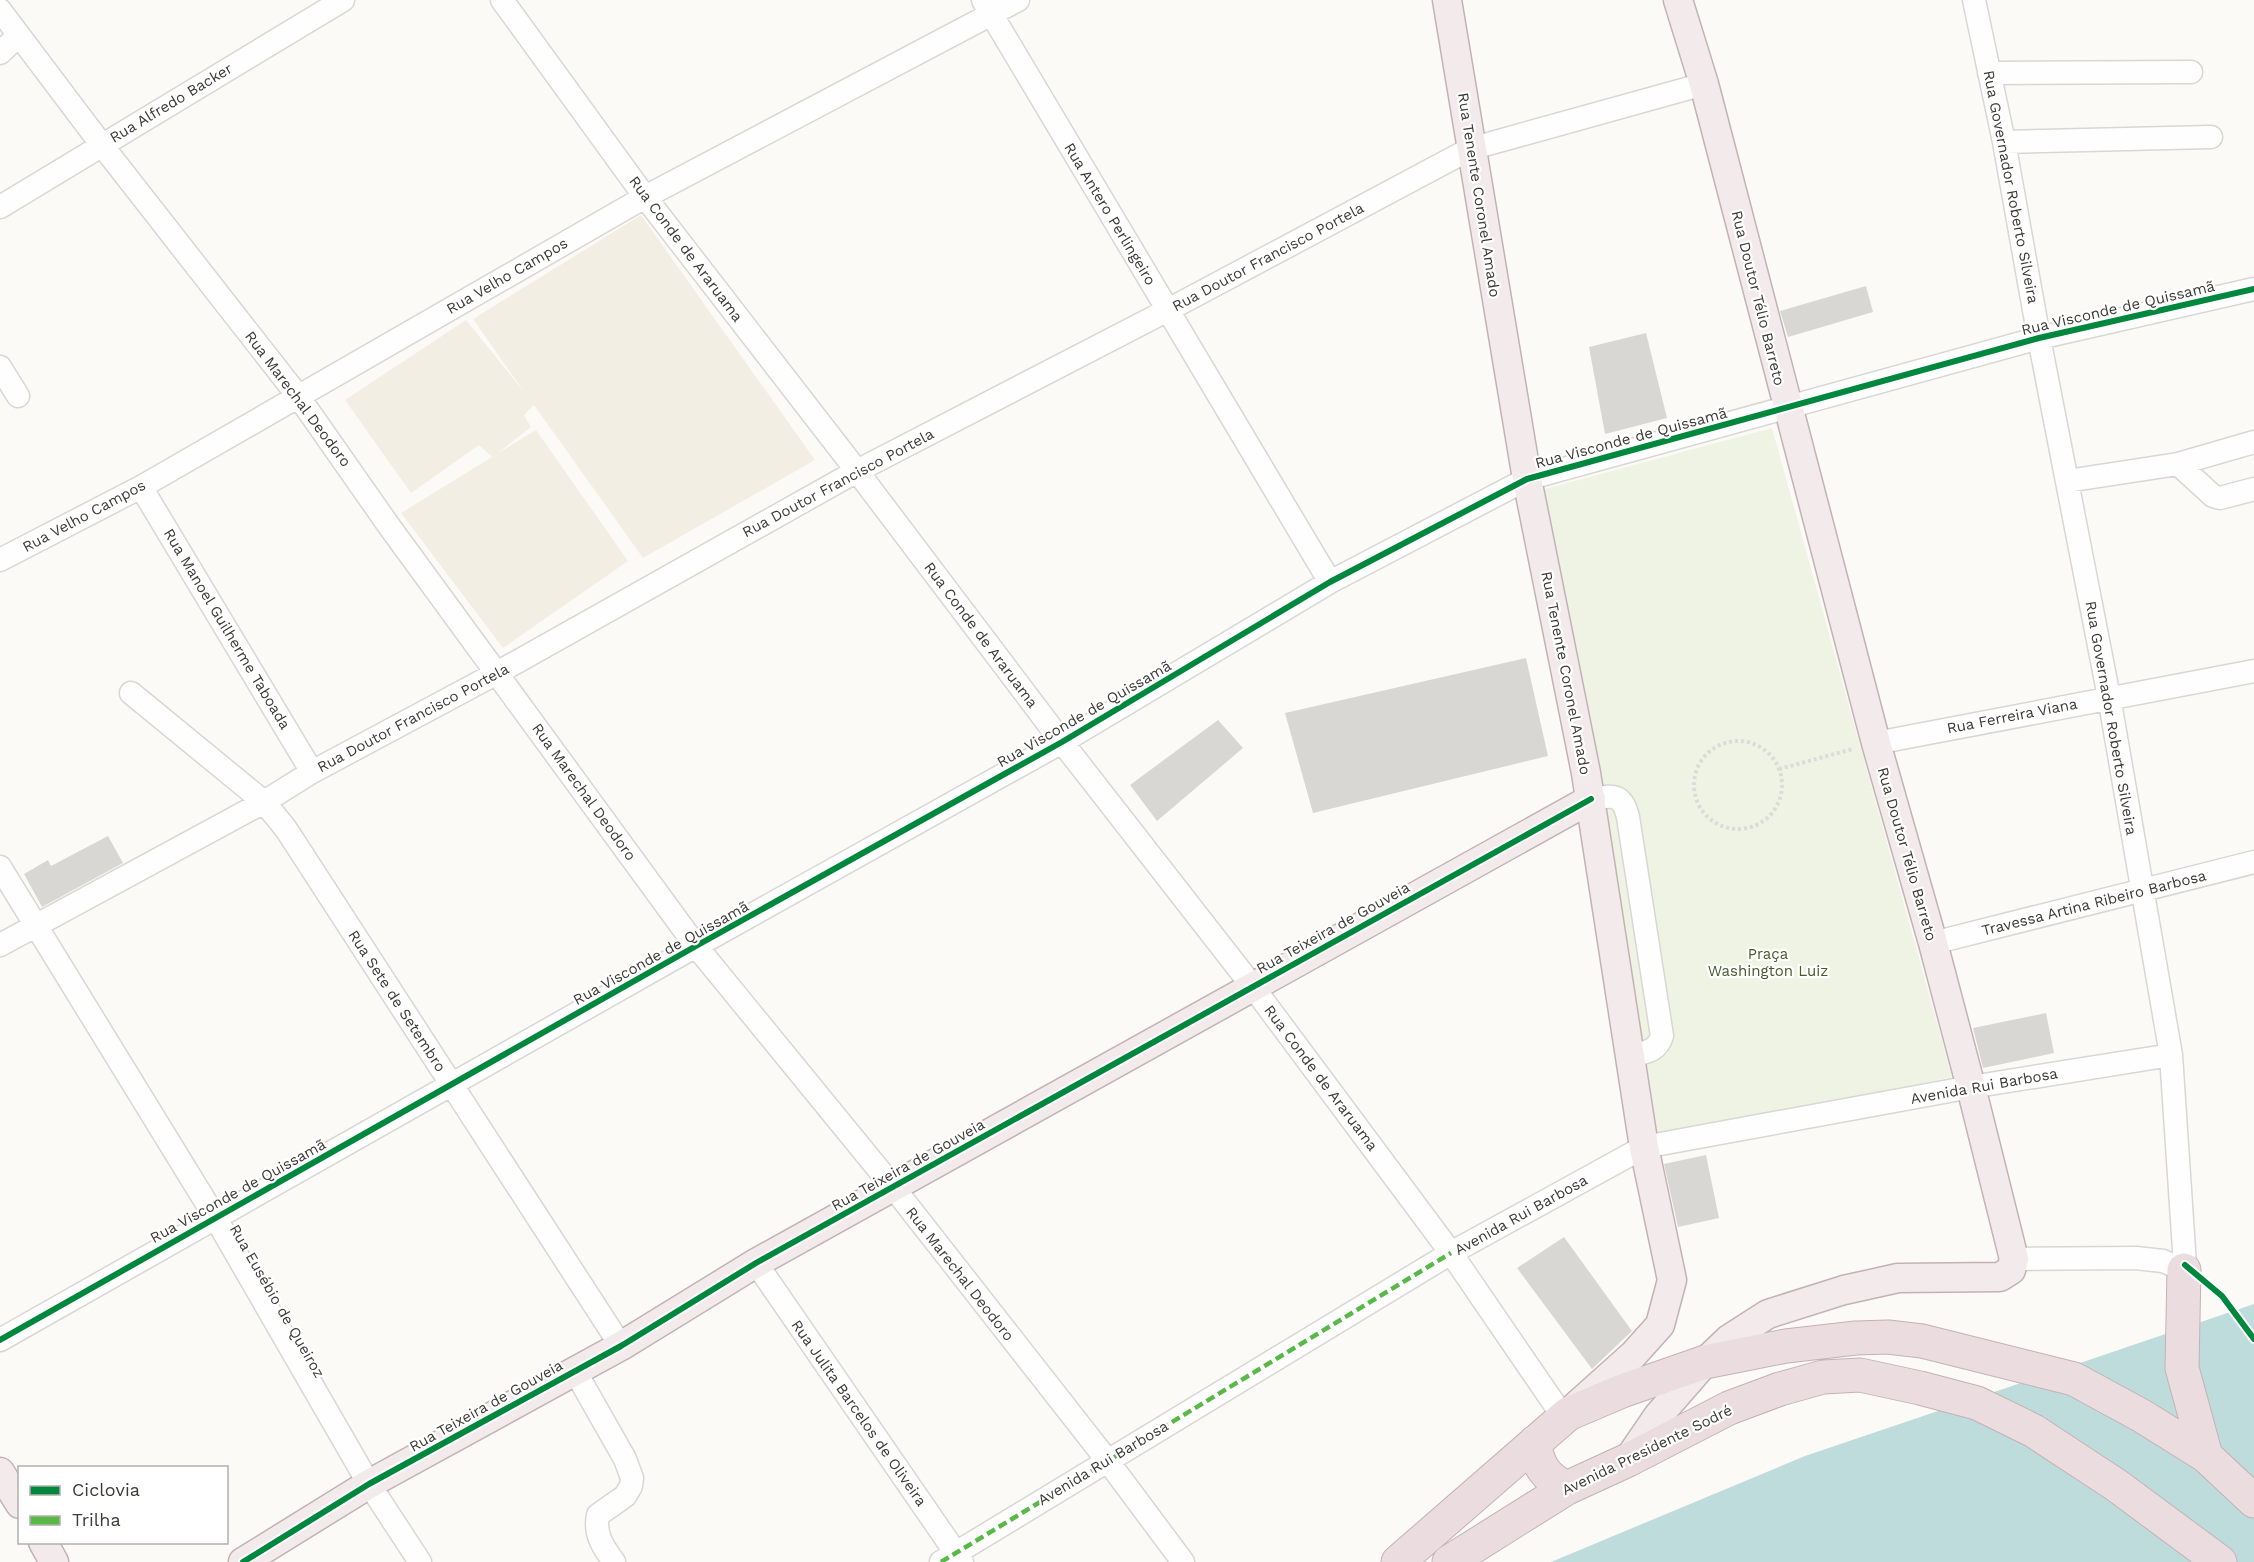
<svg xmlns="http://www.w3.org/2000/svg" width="2254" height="1562" viewBox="0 0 2254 1562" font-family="'Work Sans',sans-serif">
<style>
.built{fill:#f3eee4}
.green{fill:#eef3e4}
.water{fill:#bedcdb}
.building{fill:#d9d7d4}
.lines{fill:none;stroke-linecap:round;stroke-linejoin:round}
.minor-casing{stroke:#d8d7d3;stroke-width:25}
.major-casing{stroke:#c3b2b5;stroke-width:31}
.highway-casing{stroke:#c3b2b5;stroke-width:35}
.path{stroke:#dbdbd9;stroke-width:4;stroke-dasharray:3 3;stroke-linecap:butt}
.minor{stroke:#fffefe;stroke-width:22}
.major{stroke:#f3eaec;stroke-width:28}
.highway{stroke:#ebdcdf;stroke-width:33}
.quiet{stroke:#58b947;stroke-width:4.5;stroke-dasharray:9 4.5;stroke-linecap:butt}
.cycleway-casing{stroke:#fff;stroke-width:10}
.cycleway{stroke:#00873e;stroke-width:6}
.labels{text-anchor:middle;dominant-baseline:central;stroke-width:4.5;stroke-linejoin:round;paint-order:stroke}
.street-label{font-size:15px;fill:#3c3a36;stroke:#fff}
.park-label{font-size:15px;fill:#475929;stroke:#fff}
</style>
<rect width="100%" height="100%" fill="#fcfaf6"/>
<path class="built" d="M641 215 815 460 643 558 534 405 524 415 531 427 498 453 536 430 628 561 503 648 401 513 492 457 479 445 411 493 345 400 466 320 525 393 473 319Z"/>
<path class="green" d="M1772 428 1952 1077 1648 1143 1541 490Z"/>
<path class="water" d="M2254 1304V1562H1551L1805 1456Z"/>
<path class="building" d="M1866 286 1873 312 1788 337 1780 311Z
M1646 333 1667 418 1605 434 1589 347Z
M1526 658 1548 756 1313 813 1285 713Z
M1218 720 1243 748 1157 821 1130 785Z
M108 836 123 863 42 907 24 874 48 860 51 866Z
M2046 1013 2054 1053 1983 1068 1973 1028Z
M1706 1155 1719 1218 1678 1227 1664 1164Z
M1564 1237 1632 1331 1592 1369 1517 1268Z"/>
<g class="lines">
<defs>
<path id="minor" d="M502 0 645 197 857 471 1062 742 1253 987 1451 1253 1564 1418
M983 0 1330 582
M1974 0 2004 142 2039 338 2109 697 2171 1055 2185 1265 2184 1270 2163 1261 2136 1258 2014 1259
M0 10 101 144 298 396 389 526 696 946 893 1187 1107 1460 1183 1562
M0 53 19 35
M1989 73 2191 72
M2004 142 2211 137
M0 207 343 0
M0 367 18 396
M2178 464 2213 496 2220 498 2254 489
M2067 481 2178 464 2254 442
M141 487 312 772
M0 560 141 487 645 197 1018 0
M131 693 264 802 286 829 621 1346
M1876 743 2254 671
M1591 799C1612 796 1622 792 1628 817L1662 1036C1657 1052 1645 1052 1631 1056
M0 867 215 1217 369 1484 420 1562
M1933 943 2254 862
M0 945 264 802 312 772 497 673 857 471 1168 310 1470 149 1704 84
M756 1263 962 1562
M0 1340 696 946 1062 742 1330 582 1527 479 2039 338 2254 289
M575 1371 625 1459 632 1478 631 1486 625 1496 598 1515C594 1534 603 1547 614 1562
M941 1562 1451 1253 1644 1147 1971 1087 2171 1055"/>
<path id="major" d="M1447 0 1527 479 1586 773 1644 1147 1672 1280 1660 1325 1633 1355 1575 1407
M1628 1460 1658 1416 1705 1362 1729 1339 1768 1314 1844 1290 1898 1278 2000 1277 2011 1270 2014 1259 1971 1087 1933 943 1876 743 1704 84 1678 0
M0 1472 20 1504
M43 1542 54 1562
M243 1562 369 1484 621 1346 756 1263 1591 799"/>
<path id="highway" d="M2184 1270 2182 1368 2206 1456
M1535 1442C1537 1466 1546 1478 1567 1488
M1398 1562 1568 1414 1622 1391 1705 1362 1786 1346 1856 1338 1888 1337 1922 1341 2074 1379 2142 1416 2206 1456 2254 1501
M1449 1562 1567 1488 1628 1460 1729 1408 1780 1389 1823 1377 1860 1375 1920 1388 1977 1403 2034 1431 2116 1485 2220 1562"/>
</defs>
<use href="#minor" class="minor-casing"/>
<use href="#major" class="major-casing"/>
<use href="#highway" class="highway-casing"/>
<path class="path" d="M1694 785a44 44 0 1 1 88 0a44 44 0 1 1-88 0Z
M1779 769 1853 749"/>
<use href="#minor" class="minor"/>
<use href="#major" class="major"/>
<use href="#highway" class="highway"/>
<path class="quiet" d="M941 1562 1451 1253"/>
<defs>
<path id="cycleway" d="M2185 1265 2222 1296 2254 1339
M0 1340 696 946 1062 742 1330 582 1527 479 2039 338 2254 289
M243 1562 369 1484 621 1346 756 1263 1591 799"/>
</defs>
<use href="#cycleway" class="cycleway-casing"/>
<use href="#cycleway" class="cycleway"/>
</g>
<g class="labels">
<g class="street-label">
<text transform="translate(171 103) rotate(-31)">Rua Alfredo Backer</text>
<text transform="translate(2011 187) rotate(79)">Rua Governador Roberto Silveira</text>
<text transform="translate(1479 195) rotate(81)">Rua Tenente Coronel Amado</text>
<text transform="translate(1110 214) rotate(59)">Rua Antero Perlingeiro</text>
<text transform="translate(686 249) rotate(53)">Rua Conde de Araruama</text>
<text transform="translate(1268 257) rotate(-28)">Rua Doutor Francisco Portela</text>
<text transform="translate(507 276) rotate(-30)">Rua Velho Campos</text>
<text transform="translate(1758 298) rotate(76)">Rua Doutor Télio Barreto</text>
<text transform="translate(2118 308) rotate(-13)">Rua Visconde de Quissamã</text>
<text transform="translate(298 399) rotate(53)">Rua Marechal Deodoro</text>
<text transform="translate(1631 438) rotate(-15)">Rua Visconde de Quissamã</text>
<text transform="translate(838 483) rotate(-28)">Rua Doutor Francisco Portela</text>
<text transform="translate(84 516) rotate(-28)">Rua Velho Campos</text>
<text transform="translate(227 629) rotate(59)">Rua Manoel Guilherme Taboada</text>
<text transform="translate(981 635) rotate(53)">Rua Conde de Araruama</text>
<text transform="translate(1566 673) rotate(79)">Rua Tenente Coronel Amado</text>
<text transform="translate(1084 714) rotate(-30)">Rua Visconde de Quissamã</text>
<text transform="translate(2012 716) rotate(-11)">Rua Ferreira Viana</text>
<text transform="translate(413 718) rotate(-28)">Rua Doutor Francisco Portela</text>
<text transform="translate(2111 718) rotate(80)">Rua Governador Roberto Silveira</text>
<text transform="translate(584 792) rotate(54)">Rua Marechal Deodoro</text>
<text transform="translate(1907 854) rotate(74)">Rua Doutor Télio Barreto</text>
<text transform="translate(2094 903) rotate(-14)">Travessa Artina Ribeiro Barbosa</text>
<text transform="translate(1333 928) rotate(-29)">Rua Teixeira de Gouveia</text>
<text transform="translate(661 953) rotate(-29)">Rua Visconde de Quissamã</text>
<text transform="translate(397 1001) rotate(57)">Rua Sete de Setembro</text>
<text transform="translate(1321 1078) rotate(53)">Rua Conde de Araruama</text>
<text transform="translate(1984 1086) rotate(-10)">Avenida Rui Barbosa</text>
<text transform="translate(908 1165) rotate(-29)">Rua Teixeira de Gouveia</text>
<text transform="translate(238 1191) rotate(-29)">Rua Visconde de Quissamã</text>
<text transform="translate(1521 1215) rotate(-29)">Avenida Rui Barbosa</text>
<text transform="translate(960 1274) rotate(52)">Rua Marechal Deodoro</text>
<text transform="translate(277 1301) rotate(60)">Rua Eusébio de Queiroz</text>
<text transform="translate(486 1406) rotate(-29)">Rua Teixeira de Gouveia</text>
<text transform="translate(859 1413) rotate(55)">Rua Julita Barcelos de Oliveira</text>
<text transform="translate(1647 1450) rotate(-26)">Avenida Presidente Sodré</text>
<text transform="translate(1103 1463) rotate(-31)">Avenida Rui Barbosa</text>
</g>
<g class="park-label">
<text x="1768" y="954">Praça<tspan x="1768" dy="17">Washington Luiz</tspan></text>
</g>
</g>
<rect x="18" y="1466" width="210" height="78" fill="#ffffff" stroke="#b1b0af" stroke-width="1.5"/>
<rect x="30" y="1486" width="30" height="9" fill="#00873e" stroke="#b1b0af" stroke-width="1.5"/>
<text x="72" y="1496" font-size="18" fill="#3c3a36">Ciclovia</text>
<rect x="30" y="1516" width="30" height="9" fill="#58b947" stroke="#b1b0af" stroke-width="1.5"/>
<text x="72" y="1526" font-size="18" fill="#3c3a36">Trilha</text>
</svg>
